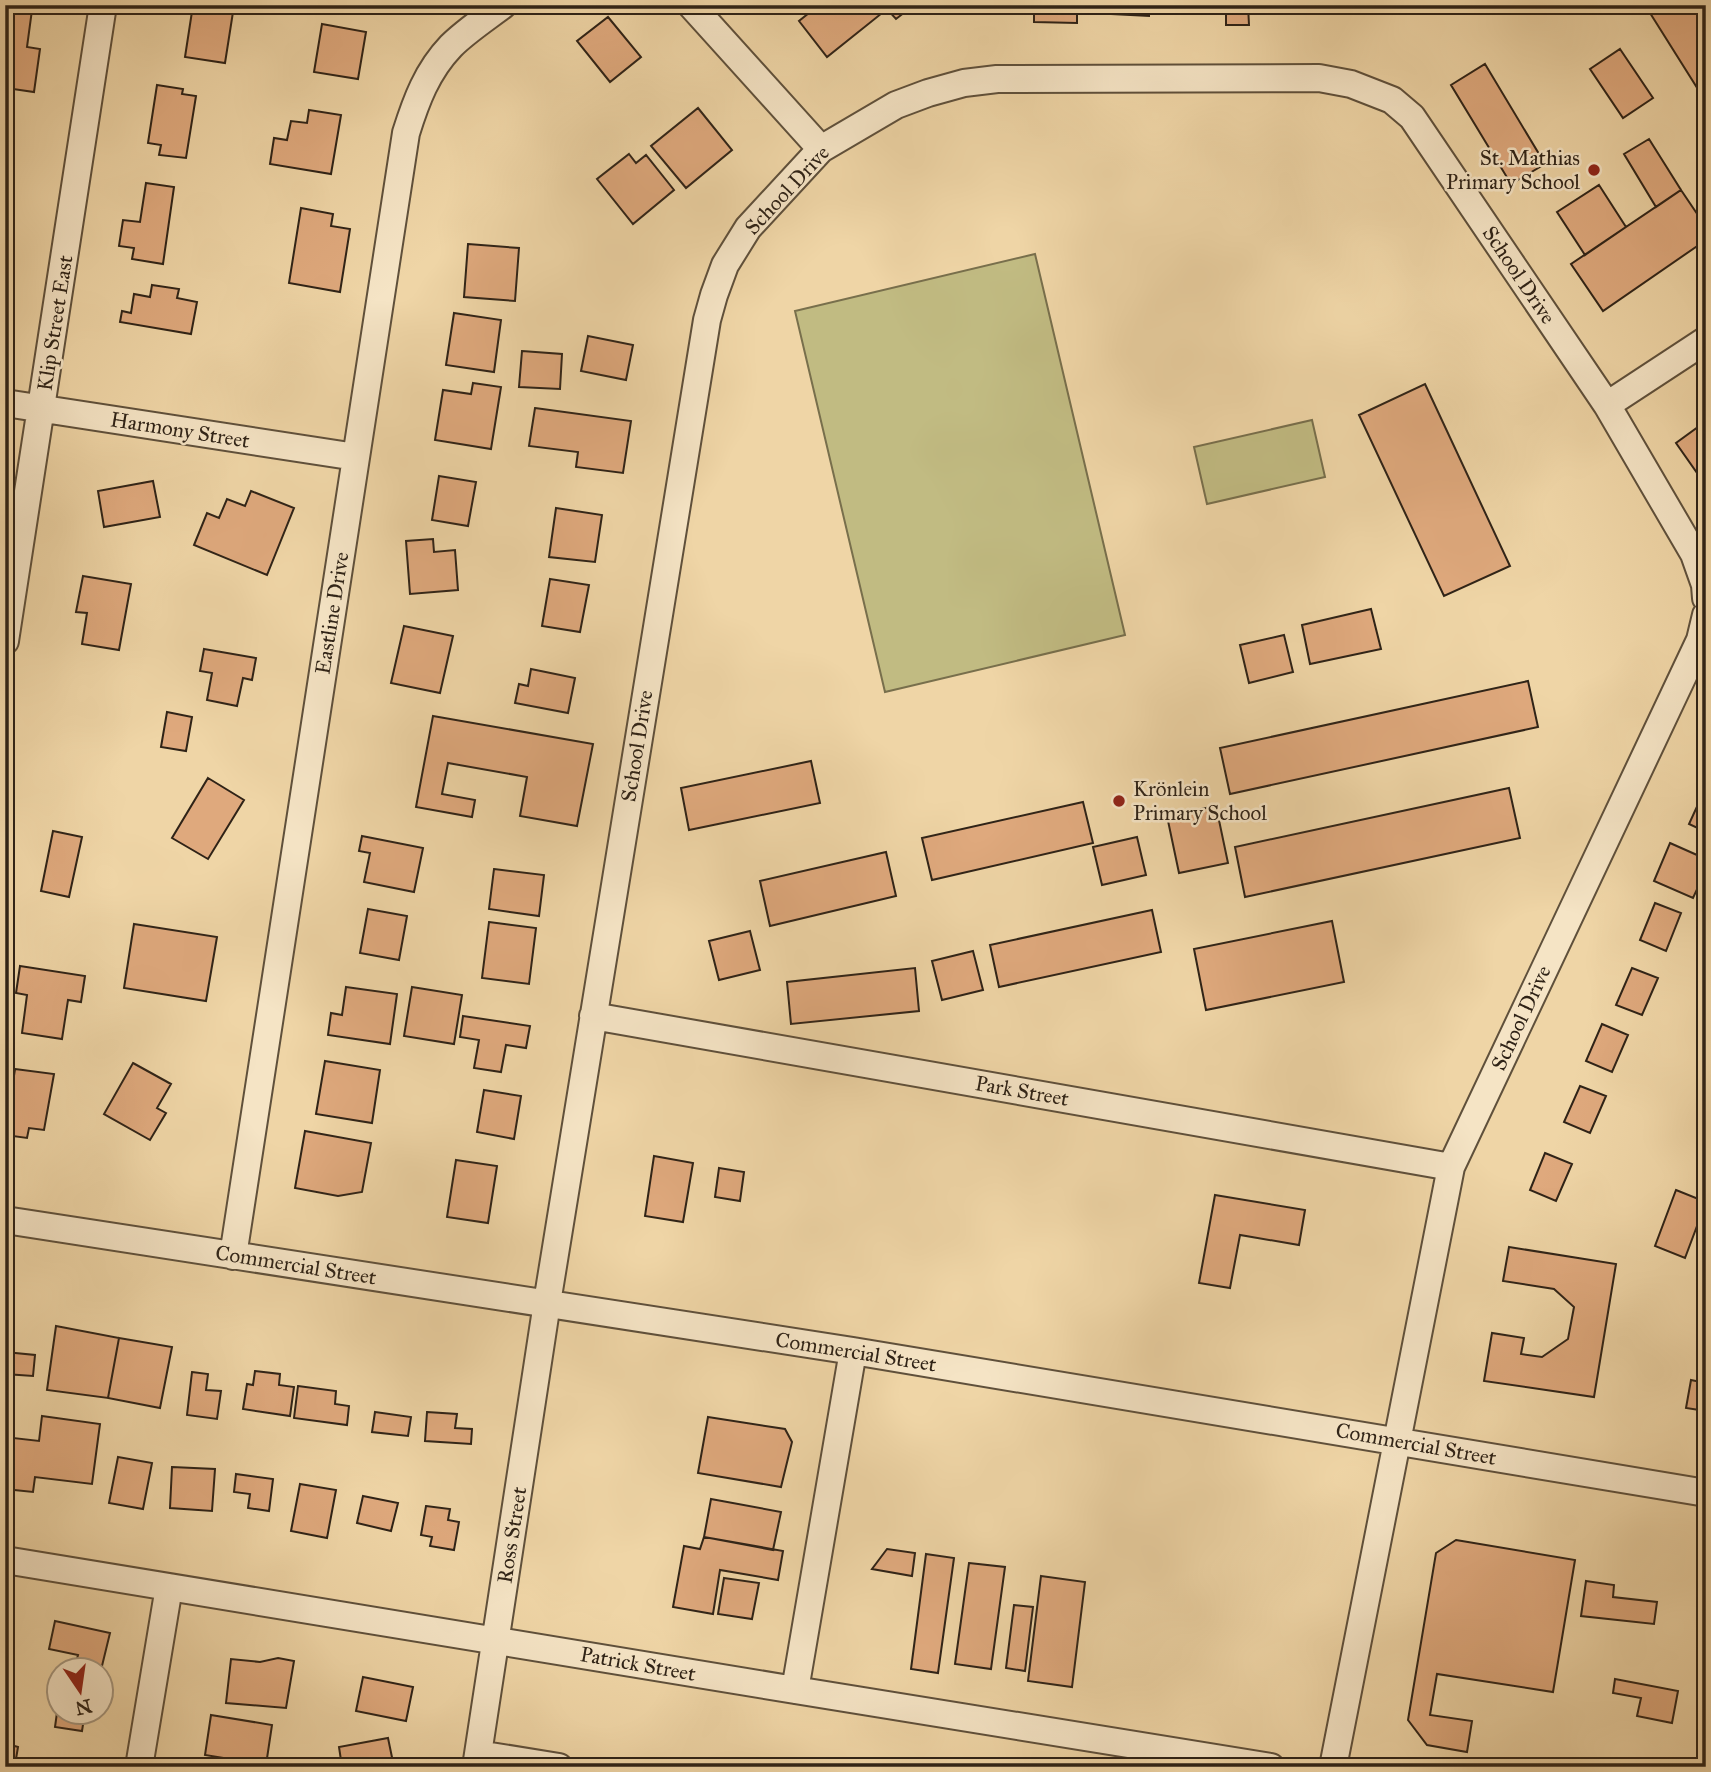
<svg xmlns="http://www.w3.org/2000/svg" width="1711" height="1772" viewBox="0 0 1711 1772" font-family="'IM FELL Great Primer',serif">
<style>
.green{fill:#c1bb82;stroke:#786f4c;stroke-width:2}
.building{fill:#dfa97d;stroke:#2f2317;stroke-width:2}
.lines{fill:none;stroke-linecap:round;stroke-linejoin:round}
.street-casing{stroke:#5f503b;stroke-width:30}
.street{stroke:#f5e4c5;stroke-width:26}
.poi-dot{fill:#8f2418;stroke:#f5e4c5;stroke-width:2.5}
.labels{text-anchor:middle;dominant-baseline:central;stroke-width:5;stroke-linejoin:round;paint-order:stroke}
.poi-label{font-size:21px;fill:#2f2317;stroke:#f5e4c5;text-anchor:end}
.street-label{font-size:21px;fill:#2f2317;stroke:#f5e4c5}
</style>
<rect width="100%" height="100%" fill="#efd5a6"/>
<filter id="stains"><feTurbulence type="fractalNoise" baseFrequency=".00286" numOctaves="4"/><feColorMatrix values="0 0 0 0 .2 0 0 0 0 .09 0 0 0 0 .02 0 0 0 .5 -.17"/></filter>
<radialGradient id="worn" r=".72"><stop offset=".6" stop-color="#630" stop-opacity="0"/><stop offset="1" stop-color="#630" stop-opacity=".3"/></radialGradient>
<path class="green" d="M1035 254 1125 635 885 692 795 311Z
M1312 420 1325 477 1207 504 1194 447Z"/>
<path class="building" d="M193 5H221L220 10 233 12 225 63 185 57Z
M819 5H914L896 19 887 9 827 57 799 21Z
M1034 5H1077V23L1034 22Z
M1113 5H1149V16L1112 14Z
M1200 5H1248L1249 25H1226V10L1200 11Z
M1645 5H1697L1706 20V102Z
M5 7 32 10 27 47 40 49 34 92 6 88 10 64 5 63Z
M608 17 641 57 610 82 577 41Z
M322 24 366 32 358 79 314 72Z
M1620 49 1653 98 1623 118 1590 69Z
M1485 64 1545 164 1511 184 1451 85Z
M157 85 183 89 182 94 196 96 186 158 159 155 161 145 148 143Z
M698 108 732 150 686 188 651 146Z
M309 110 341 115 331 174 270 164 274 138 287 140 291 121 307 123Z
M1649 139 1681 190 1656 207 1624 154Z
M629 154 636 163 646 155 674 190 633 224 597 179Z
M146 183 174 187 163 264 132 259 134 248 119 246 123 220 140 222Z
M1599 185 1626 227 1585 255 1557 212Z
M1681 190 1706 227V240L1603 311 1571 264Z
M301 208 333 214 331 226 350 229 340 292 289 283Z
M468 244 519 248 515 301 464 297Z
M152 285 179 289 177 298 197 302 191 334 120 322 122 311 131 313 134 294 150 297Z
M454 313 501 320 494 372 446 365Z
M588 336 633 345 626 380 581 371Z
M522 351 562 354 560 389 519 387Z
M473 383 501 387 491 449 435 440 443 390 471 394Z
M1425 384 1510 566 1444 596 1359 415Z
M535 408 631 421 623 473 576 467 578 452 529 446Z
M1698 427 1703 435 1706 433V477L1702 480 1676 443Z
M439 476 476 482 468 526 432 520Z
M153 481 160 517 104 527 98 491Z
M251 491 294 508 267 575 194 545 207 513 219 518 227 499 245 506Z
M556 508 602 515 595 562 549 557Z
M433 539 434 552 455 550 458 590 410 594 406 541Z
M83 576 131 584 119 650 82 644 87 613 76 612Z
M550 579 589 585 580 632 542 626Z
M1371 609 1381 649 1310 664 1302 625Z
M404 626 453 636 440 693 391 683Z
M1284 635 1293 672 1249 683 1240 645Z
M204 649 256 658 252 680 243 678 237 706 207 700 212 673 200 671Z
M531 669 575 678 568 713 515 703 519 684 528 686Z
M1528 681 1538 727 1230 794 1220 748Z
M167 712 192 717 186 751 161 747Z
M433 716 593 744 577 826 520 816 527 777 448 763 442 794 475 800 472 817 416 807Z
M811 761 820 803 689 830 681 788Z
M208 778 244 800 208 859 172 838Z
M1706 787V832L1689 824Z
M1509 788 1520 838 1245 897 1235 847Z
M1083 802 1093 843 932 880 922 838Z
M1216 806 1228 863 1179 873 1167 816Z
M53 831 82 837 69 897 41 891Z
M362 836 423 848 414 892 364 882 370 853 359 851Z
M1137 837 1146 875 1102 885 1093 847Z
M1670 843 1706 859V870L1693 898 1654 881Z
M886 852 896 896 770 926 760 881Z
M494 869 544 875 539 916 489 909Z
M1655 903 1681 913 1666 951 1640 940Z
M368 909 407 916 399 960 360 953Z
M1152 910 1161 952 999 987 990 945Z
M1332 921 1344 982 1206 1010 1194 949Z
M489 922 536 928 529 984 482 978Z
M134 924 217 937 206 1001 124 988Z
M750 931 760 970 719 980 709 941Z
M973 951 983 990 942 1000 932 961Z
M20 966 85 976 81 1002 68 1000 62 1039 22 1033 27 995 16 993Z
M915 968 919 1011 791 1024 787 982Z
M1632 968 1658 978 1642 1015 1616 1005Z
M346 987 397 994 390 1044 328 1035 331 1013 342 1015Z
M412 987 462 995 454 1044 404 1036Z
M463 1016 530 1026 526 1048 506 1045 501 1072 474 1068 479 1040 460 1037Z
M1602 1024 1628 1035 1612 1072 1586 1061Z
M325 1061 380 1070 372 1123 316 1114Z
M133 1063 171 1084 157 1108 166 1113 150 1140 104 1114Z
M15 1069 54 1074 44 1130 29 1128 27 1138 5 1135Z
M1580 1086 1606 1096 1590 1133 1564 1122Z
M484 1090 521 1096 514 1139 477 1132Z
M305 1131 371 1143 362 1192 338 1196 295 1188Z
M1545 1153 1572 1164 1556 1201 1530 1190Z
M654 1156 693 1163 683 1222 645 1216Z
M456 1160 497 1166 488 1223 447 1217Z
M719 1168 744 1172 740 1201 715 1197Z
M1676 1190 1706 1202 1685 1258 1655 1246Z
M1215 1195 1305 1210 1299 1245 1240 1235 1230 1288 1199 1283Z
M1509 1247 1616 1264 1594 1397 1484 1381 1492 1333 1524 1338 1521 1354 1542 1357 1568 1339 1574 1307 1554 1289 1503 1281Z
M56 1326 119 1338 108 1398 47 1390Z
M119 1338 172 1347 160 1408 108 1398Z
M5 1352 35 1355 33 1376 5 1374Z
M255 1371 280 1374 279 1385 294 1387 290 1416 243 1409 247 1384 253 1385Z
M192 1372 208 1374 206 1390 221 1391 217 1419 187 1415Z
M1691 1380 1706 1383V1411L1686 1408Z
M298 1386 336 1391 335 1404 349 1406 347 1425 294 1418Z
M375 1412 411 1417 408 1436 372 1432Z
M427 1412 457 1414 455 1428 472 1429 471 1444 425 1441Z
M42 1416 100 1424 92 1484 35 1477 33 1492 5 1489V1437L39 1441Z
M708 1417 785 1429 792 1442 781 1487 698 1473Z
M118 1457 152 1463 143 1509 109 1503Z
M172 1467 215 1469 212 1511 170 1508Z
M236 1474 273 1479 269 1511 248 1508 250 1494 234 1492Z
M300 1484 336 1490 327 1538 291 1531Z
M363 1496 398 1503 391 1531 357 1523Z
M711 1499 781 1512 773 1550 704 1537Z
M426 1506 450 1509 448 1520 459 1522 454 1550 430 1546 432 1537 421 1535Z
M704 1537 783 1551 778 1580 720 1570 713 1614 673 1607 684 1546 700 1549Z
M1456 1540 1575 1560 1553 1692 1437 1674 1430 1715 1472 1721 1467 1752 1427 1745 1408 1720 1436 1553Z
M887 1549 915 1553 912 1576 872 1569Z
M926 1554 954 1558 938 1673 911 1669Z
M969 1563 1005 1567 991 1669 955 1664Z
M1041 1576 1085 1582 1072 1687 1028 1681Z
M724 1578 759 1583 752 1619 718 1614Z
M1586 1581 1614 1585 1613 1597 1657 1602 1654 1624 1581 1616Z
M1014 1605 1033 1607 1025 1671 1006 1668Z
M55 1621 110 1633 101 1670 75 1666 78 1655 49 1649Z
M278 1658 294 1661 286 1708 226 1703 231 1659 260 1662Z
M363 1677 413 1687 406 1721 356 1711Z
M1615 1679 1678 1691 1672 1723 1637 1716 1641 1698 1613 1693Z
M59 1698 60 1712H85L82 1731 55 1727Z
M211 1715 272 1725 266 1765 205 1755Z
M5 1737 11 1738V1745L18 1747 16 1759 26 1760 25 1767H5Z
M388 1738 394 1767H342L339 1747Z"/>
<g class="lines">
<defs>
<path id="street" d="M691 5 821 149
M5 403 356 457
M1607 405 1706 340
M5 641 103 5
M593 1016 1451 1167
M5 1220 853 1351 1706 1493
M233 1256 406 133C416 101 427 71 451 46 466 31 486 18 503 5
M5 1560 795 1690 1271 1767
M795 1690 853 1351
M478 1754 559 1767
M139 1767 169 1587
M476 1767 547 1303 707 320 714 295 725 265 748 228 821 149 896 105 928 93 964 83 997 79 1319 78 1351 84 1392 100 1412 117 1607 405 1694 554 1705 585 1706 598
M1333 1767 1451 1167 1700 640 1706 615"/>
</defs>
<use href="#street" class="street-casing"/>
<use href="#street" class="street"/>
</g>
<g class="poi-dot">
<circle cx="1594" cy="170" r="7"/>
<circle cx="1119" cy="801" r="7"/>
</g>
<g class="labels">
<g class="poi-label">
<text x="1580" y="158">St. Mathias<tspan x="1580" dy="24">Primary School</tspan></text>
<text x="1133" y="789" text-anchor="start">Krönlein<tspan x="1133" dy="24">Primary School</tspan></text>
</g>
<g class="street-label">
<text transform="translate(787 190) rotate(-47)">School Drive</text>
<text transform="translate(1519 275) rotate(56)">School Drive</text>
<text transform="translate(55 323) rotate(-81)">Klip Street East</text>
<text transform="translate(180 430) rotate(9)">Harmony Street</text>
<text transform="translate(332 613) rotate(-81)">Eastline Drive</text>
<text transform="translate(637 746) rotate(-81)">School Drive</text>
<text transform="translate(1521 1018) rotate(-65)">School Drive</text>
<text transform="translate(1022 1091) rotate(10)">Park Street</text>
<text transform="translate(296 1265) rotate(9)">Commercial Street</text>
<text transform="translate(856 1352) rotate(9)">Commercial Street</text>
<text transform="translate(1416 1444) rotate(10)">Commercial Street</text>
<text transform="translate(512 1535) rotate(-81)">Ross Street</text>
<text transform="translate(638 1664) rotate(10)">Patrick Street</text>
</g>
</g>
<rect width="1711" height="1772" fill="none" stroke="#efd5a6" stroke-width="28"/>
<rect x="7" y="7" width="1697" height="1758" fill="none" stroke="#2f2317" stroke-width="3.5"/>
<rect x="14" y="14" width="1683" height="1744" fill="none" stroke="#2f2317" stroke-width="2"/>
<g transform="translate(80 1691) rotate(167)"><circle r="33" fill="#f5e4c5" stroke="#a6977f" stroke-width="2"/>
<path d="M0-5L12 26L0 18L-12 26Z" fill="#8f2418"/>
<text y="-10" font-size="19" font-weight="bold" text-anchor="middle" fill="#2f2317">N</text>
</g>
<rect width="100%" height="100%" filter="url(#stains)"/>
<rect width="100%" height="100%" fill="url(#worn)"/>
</svg>
